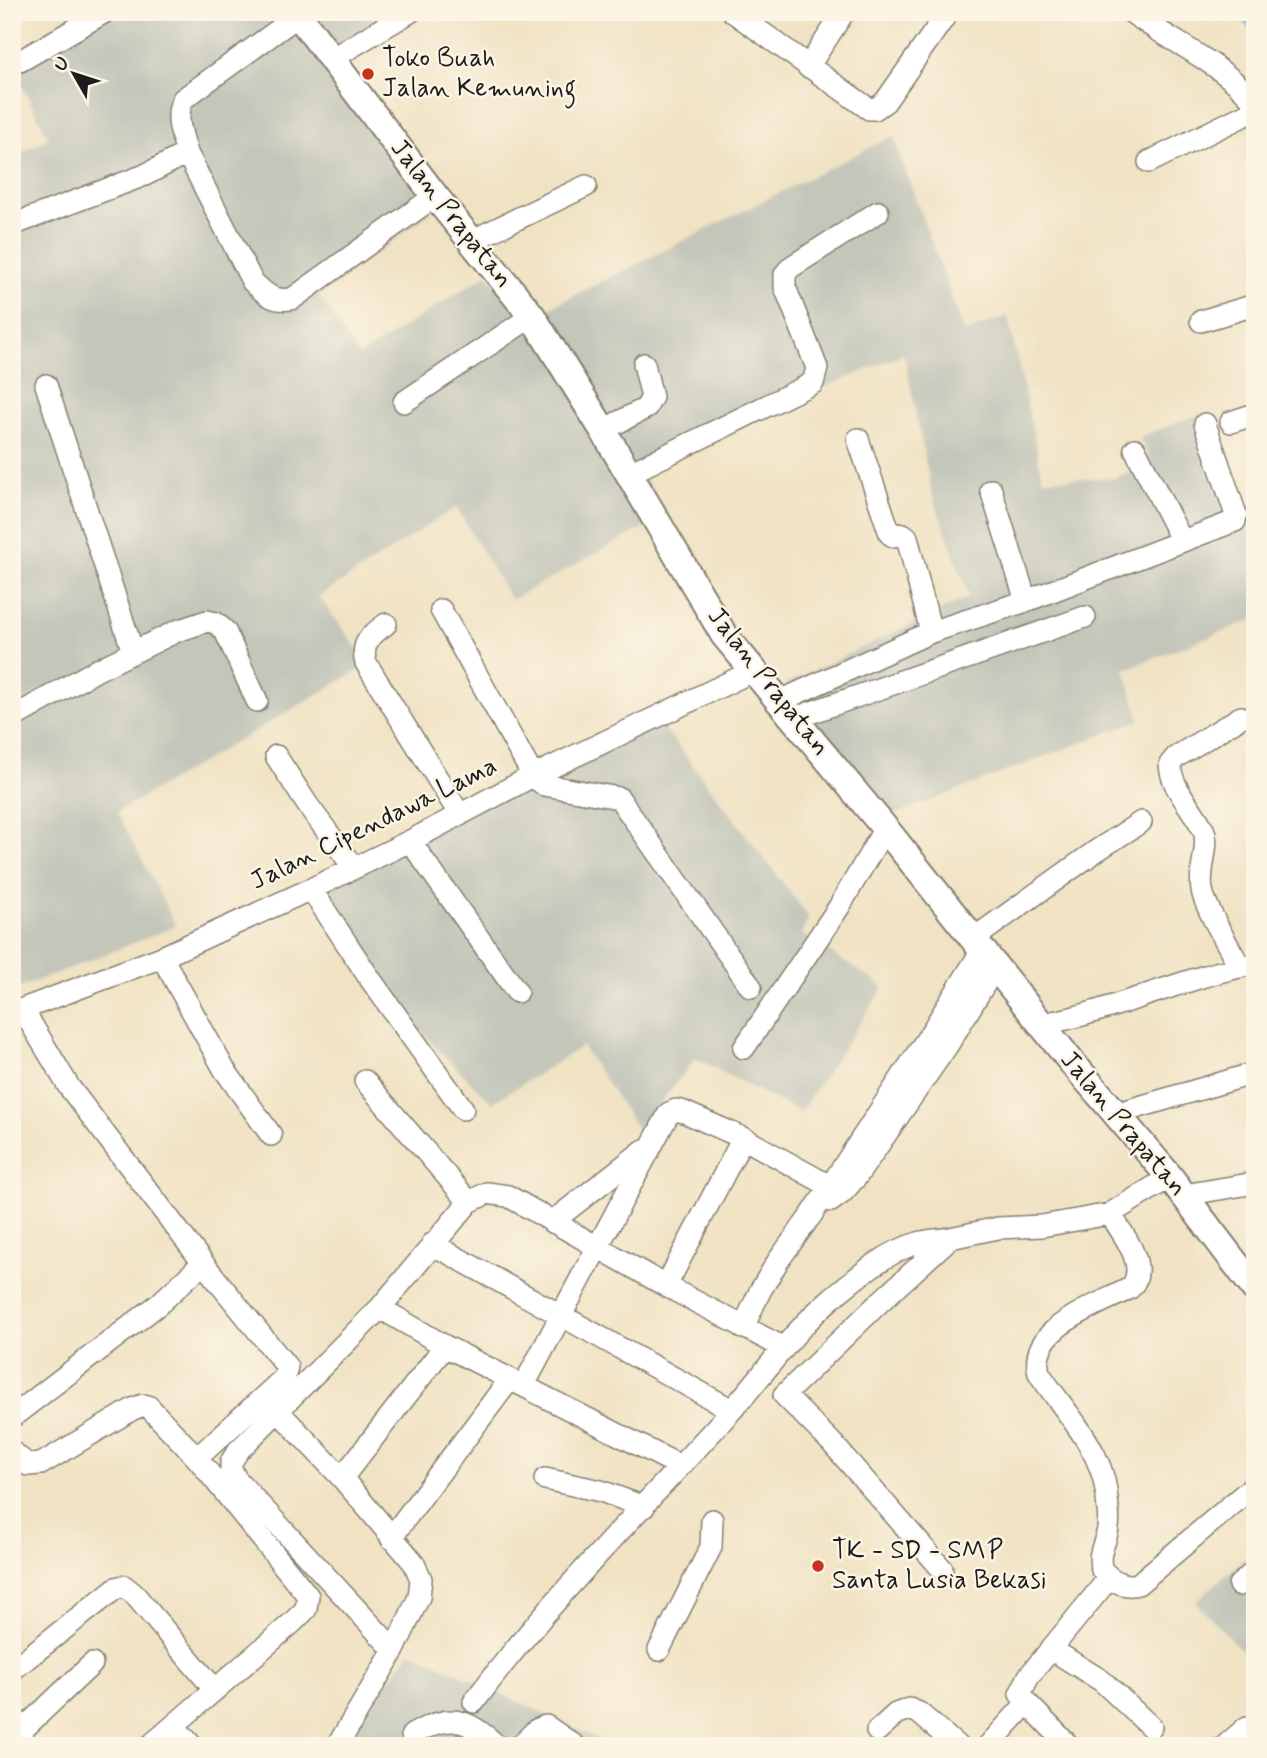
<svg xmlns="http://www.w3.org/2000/svg" width="1267" height="1758" viewBox="0 0 1267 1758" font-family="Mynerve,sans-serif">
<style>
.industrial{fill:#c3c6b9}
.lines{fill:none;stroke-linecap:round;stroke-linejoin:round}
.stream{stroke:#62b5de;stroke-width:5}
.minor-casing{stroke:#867f70;stroke-width:24}
.major-casing{stroke:#867f70;stroke-width:30}
.minor{stroke:#fff;stroke-width:21}
.major{stroke:#fff;stroke-width:26}
.poi-dot{fill:#c8321e;stroke:#fcf5e5;stroke-width:2.5}
.labels{text-anchor:middle;dominant-baseline:central;stroke-width:5;stroke-linejoin:round;paint-order:stroke}
.poi-label{font-size:26px;fill:#1c1c1c;stroke:#fcf5e5;text-anchor:start}
.street-label{font-size:26px;fill:#1c1c1c;stroke:#fcf5e5}
</style>
<rect width="100%" height="100%" fill="#fcf5e5"/>
<filter id="ink" filterUnits="userSpaceOnUse"><feTurbulence type="fractalNoise" baseFrequency=".0143" numOctaves="2"/><feDisplacementMap in="SourceGraphic" scale="14" xChannelSelector="R" yChannelSelector="G"/><feConvolveMatrix kernelMatrix="1 2 1 2 8 2 1 2 1" color-interpolation-filters="sRGB"/></filter>
<filter id="wash" filterUnits="userSpaceOnUse"><feTurbulence type="fractalNoise" baseFrequency=".00686" numOctaves="4" result="noise"/><feDisplacementMap in="SourceGraphic" scale="28" xChannelSelector="R" yChannelSelector="G"/><feGaussianBlur stdDeviation="1.57" result="paint"/><feColorMatrix in="noise" values="0 0 0 0 0 0 0 0 0 0 0 0 0 0 0 0 0 1.4 0 .05"/><feComposite in="paint" operator="in"/></filter>
<g filter="url(#wash)">
<rect width="100%" height="100%" fill="#f0e2c3"/>
<path class="industrial" d="M91 12H399L316 55 431 212 319 296 359 356 487 274 523 321 893 136 964 332 1008 316 1043 479 1116 478 1151 463 1140 437 1205 412 1255 541V619L1125 669 1140 720 888 817 785 684 969 597 932 493 904 354 637 466 668 514 511 600 456 507 319 597 369 664 117 812 176 926 12 991V158L49 138 12 67Z
M652 712 809 917 801 934 884 987 800 1112 695 1058 639 1131 582 1046 492 1103 414 1025 319 875Z
M1255 1550V1664L1195 1602Z
M411 1651 612 1746H342Z"/>
<g class="lines">
<path class="stream" d="M1237 12 1255 32"/>
</g>
</g>
<g filter="url(#ink)">
<g class="lines">
<defs>
<path id="minor" d="M733 12 869 109H875L885 102 948 12
M1131 12C1176 45 1216 59 1255 102
M331 59 410 12
M20 61 105 12
M808 67 844 12
M187 153 252 281C265 294 273 302 292 299L435 196
M1149 162 1255 110
M12 225 145 175 187 153C182 135 174 117 183 99L299 15
M471 241 586 186
M1201 321 1255 305
M46 385 133 652
M404 402 532 316
M1231 422 1255 414
M603 430 646 408 652 397 644 364
M858 439 890 534 893 536 903 534 907 537 931 632
M1135 449 1182 541
M628 474 813 383 817 368 785 287V274L791 267 878 212
M991 490 1026 601
M441 610 533 776 544 785 619 798 751 987
M386 624C371 635 360 643 366 663L460 815
M780 701 931 632 1026 601 1235 521 1236 515 1205 424
M12 718 97 670 177 631 207 621 216 623 225 631 257 701
M795 718 1085 617
M276 756 307 804 354 868
M410 841 517 992
M311 889 368 976 463 1109
M973 939 1096 851 1141 822
M162 957 224 1069 271 1135
M1240 967C1230 948 1205 908 1202 890 1198 871 1210 846 1204 831 1194 809 1171 789 1170 764L1176 757 1241 717
M23 1010 69 1087 203 1263 287 1367 284 1378 197 1458
M12 1013 162 957 311 889 410 841 533 776 753 671
M1041 1024C1115 1012 1182 977 1255 964
M744 1048 839 907 885 828
M365 1081 469 1202
M1115 1114 1255 1073
M1184 1195 1255 1183
M831 1201 842 1193 857 1176 947 1046 995 967
M1110 1214C1123 1234 1150 1268 1130 1288 1099 1306 1027 1326 1039 1373 1062 1409 1100 1446 1106 1490 1107 1502 1110 1516 1108 1528 1106 1544 1096 1554 1102 1570 1112 1581 1124 1588 1138 1584L1255 1485
M552 1222 644 1150
M432 1244 732 1410
M666 1286 743 1138
M380 1308 445 1346 680 1466
M743 1328 760 1291 778 1261 812 1214 930 1034 982 950
M524 1385 669 1113 676 1110 684 1112 743 1138 842 1193
M278 1411 342 1478 414 1563 421 1579 419 1597 394 1650 339 1743
M12 1417 159 1304 203 1263
M12 1452 28 1465 41 1464 133 1409 143 1405 148 1406 197 1458 308 1596 306 1609 292 1623 150 1746
M342 1478 445 1346
M545 1479 601 1491 644 1507
M391 1538 510 1379
M942 1569 832 1443 784 1395 881 1301 950 1238 998 1228 1042 1226 1110 1214 1170 1177
M1239 1585 1255 1571
M1051 1649 1102 1681 1151 1727
M394 1650 236 1479 231 1469V1462L238 1451 380 1308 469 1202 487 1193 508 1196 666 1286 784 1348
M659 1650 711 1547 712 1520
M12 1670 116 1588 124 1586 134 1594 215 1690
M474 1702C551 1598 644 1507 731 1411 765 1373 794 1330 833 1297 857 1277 888 1251 918 1243 928 1240 940 1240 950 1238
M1027 1703 1069 1746
M174 1726 192 1746
M877 1731 896 1714 909 1709 919 1713 957 1746
M412 1735C449 1713 466 1717 497 1746
M16 1736 92 1664
M520 1746 536 1730 546 1726 575 1746
M988 1746 1027 1703 1020 1694 1029 1676 1109 1578
M1225 1746 1247 1727 1255 1729"/>
<path id="major" d="M296 12 435 196 532 316 603 430 724 635 885 828 1069 1059 1170 1177 1255 1289"/>
</defs>
<use href="#minor" class="minor-casing"/>
<use href="#major" class="major-casing"/>
<use href="#minor" class="minor"/>
<use href="#major" class="major"/>
</g>
</g>
<g class="poi-dot">
<circle cx="368" cy="74" r="7"/>
<circle cx="818" cy="1566" r="7"/>
</g>
<g class="labels">
<g class="poi-label">
<text x="382" y="59">Toko Buah<tspan x="382" dy="30">Jalan Kemuning</tspan></text>
<text x="832" y="1551">TK - SD - SMP<tspan x="832" dy="30">Santa Lusia Bekasi</tspan></text>
</g>
<g class="street-label">
<text transform="translate(451 214) rotate(52)">Jalan Prapatan</text>
<text transform="translate(768 682) rotate(52)">Jalan Prapatan</text>
<text transform="translate(374 824) rotate(-26)">Jalan Cipendawa Lama</text>
<text transform="translate(1123 1124) rotate(50)">Jalan Prapatan</text>
</g>
</g>
<rect width="1267" height="1758" fill="none" stroke="#fcf5e5" stroke-width="42"/>
<g transform="translate(74 74) rotate(309)" stroke="#fcf5e5" stroke-width="5" paint-order="stroke">
<path d="M0-5L12 26L0 18L-12 26Z" fill="#1c1c1c"/>
<text y="-10" font-size="19" font-weight="bold" text-anchor="middle" fill="#1c1c1c">U</text>
</g>
</svg>
